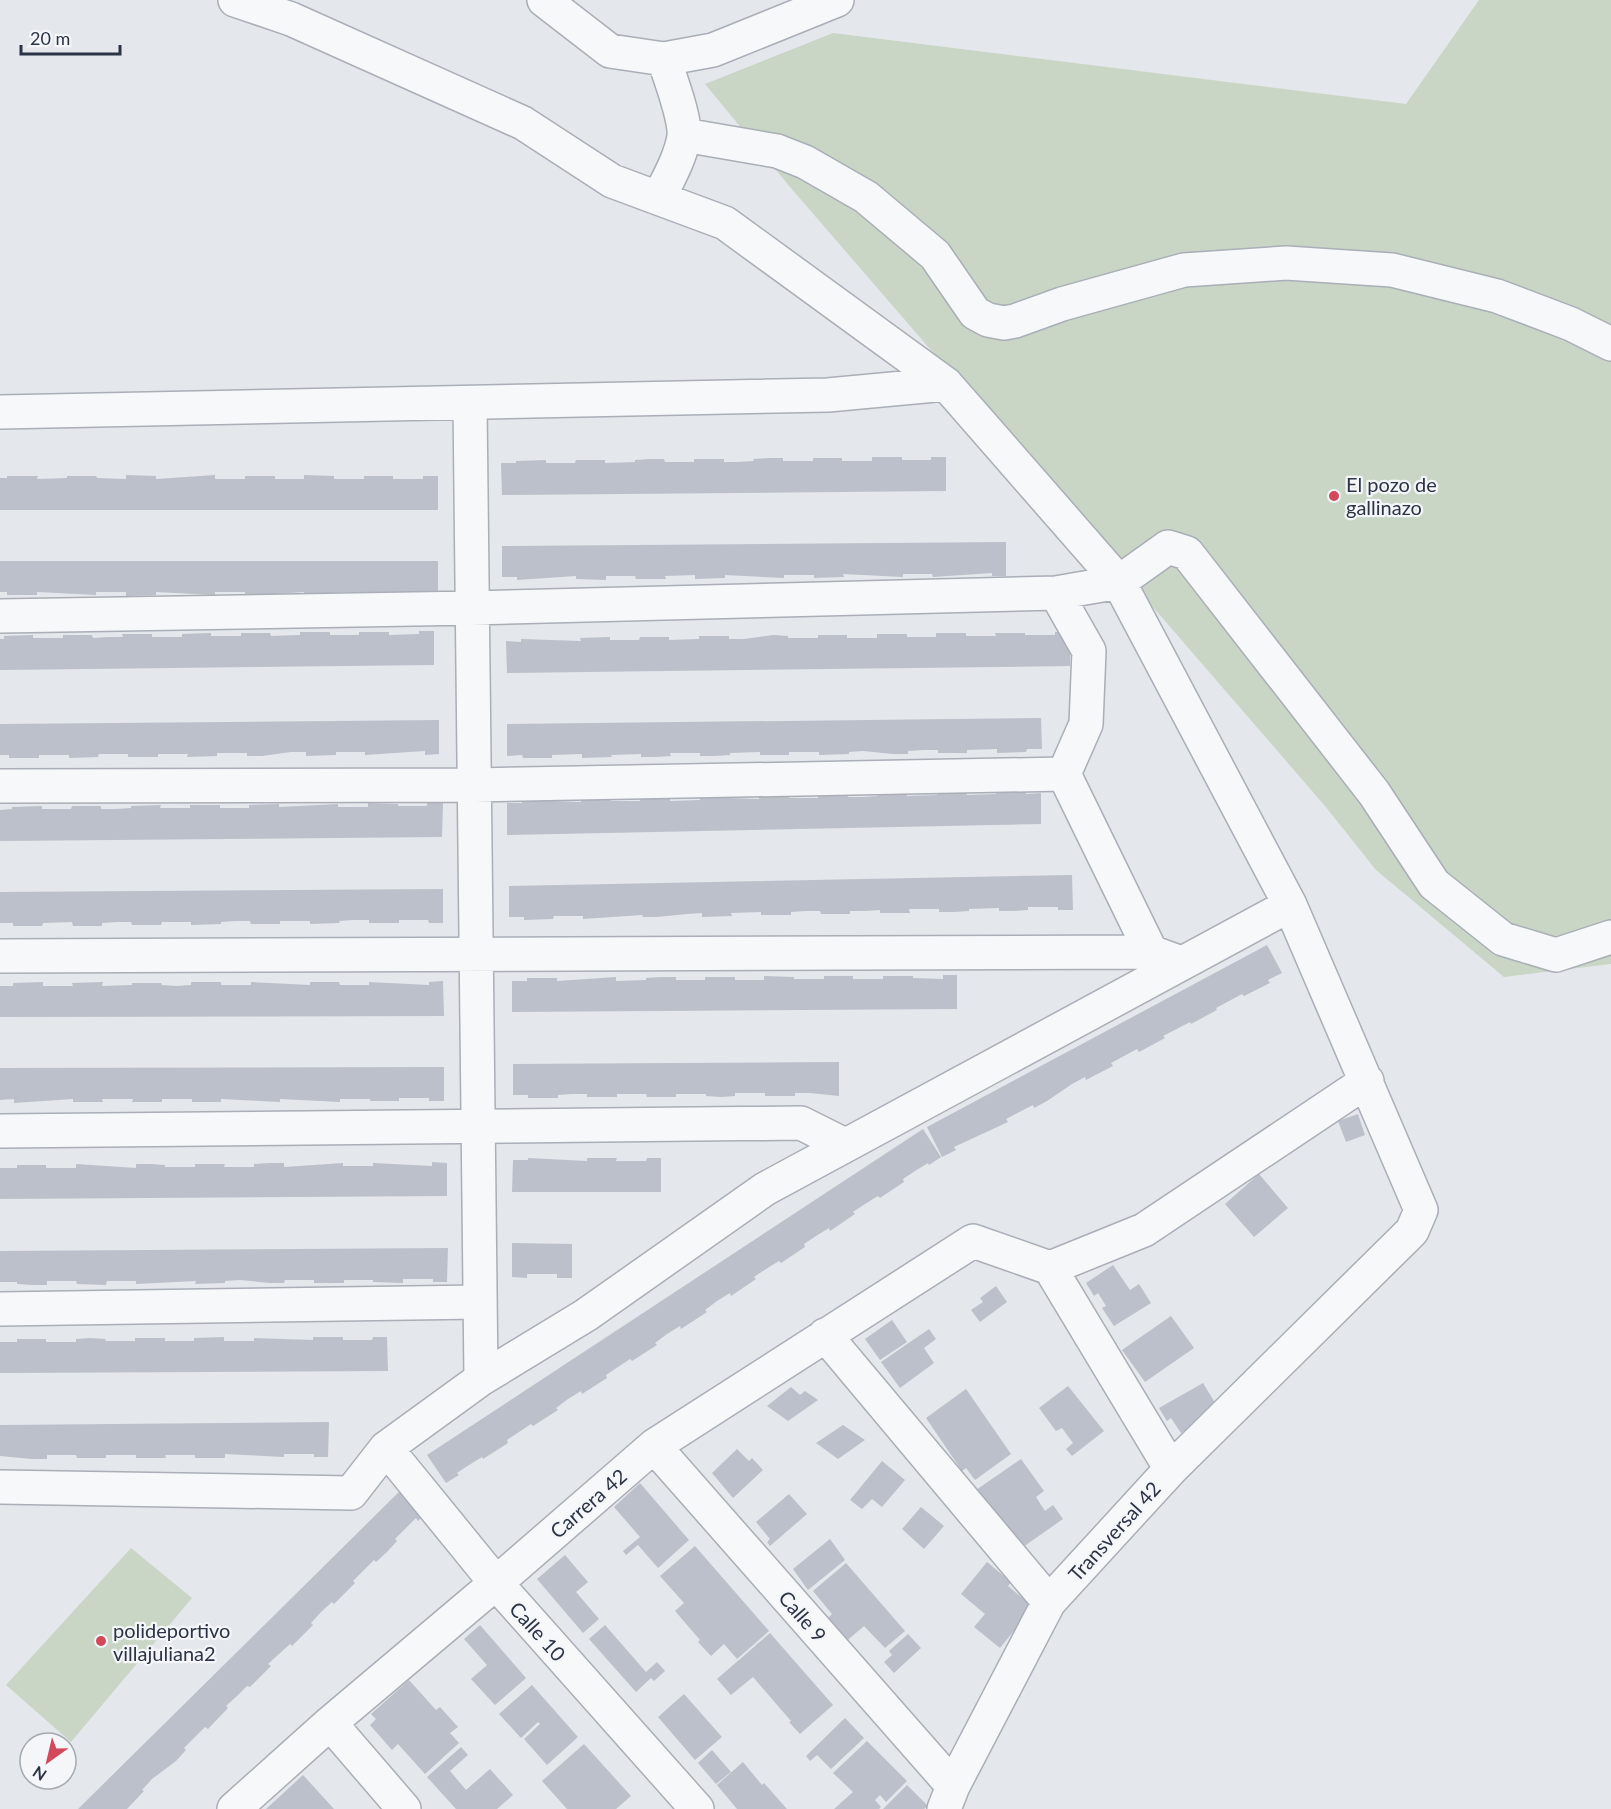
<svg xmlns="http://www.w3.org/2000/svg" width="1611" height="1809" viewBox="0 0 1611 1809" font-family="Lato,sans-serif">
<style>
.green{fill:#c9d6c5}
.building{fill:#bbc0ca}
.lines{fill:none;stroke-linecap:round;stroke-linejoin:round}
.minor-casing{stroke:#a9aeb7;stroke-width:36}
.minor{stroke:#f7f8fa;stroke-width:33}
.poi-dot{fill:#d1495b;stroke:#f4f6f9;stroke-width:2}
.labels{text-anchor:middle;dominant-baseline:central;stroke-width:4.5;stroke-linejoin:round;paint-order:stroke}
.poi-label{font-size:20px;fill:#2b3445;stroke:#f4f6f9;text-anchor:start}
.street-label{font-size:20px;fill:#2b3445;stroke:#f4f6f9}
</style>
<rect width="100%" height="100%" fill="#e4e7ec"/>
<path class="green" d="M1479 0H1611V964L1504 977 1376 870 1325 806 790 187 705 84 833 33 1406 104Z
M131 1548 192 1598 71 1742 6 1685Z"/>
<path class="building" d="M872 457H902V460H931V457H946V491L502 495 501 463H516V461L546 460V463H575L576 460H605V463L635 462V460L650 459H664L665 462H694V459H724V462H738L754 461 753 459 768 458H783V461H813V458H842V461H872Z
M126 475 156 476V479L215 475V479H245V476H275V479H304V475L334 476V479H364V476H393V479H423V476H438V510H0V478H7V476H38L37 479 67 478V476H96L97 478 126 479Z
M1006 542V576H992V573L933 577 932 574H903V577L843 574 844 577 814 578V575H784V578L725 575V578L695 579V575L665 576 666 579H636L635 576H606V580L576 579V576L517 580V577H502V546Z
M0 561H438V595H423V592H393V595H364V593L349 592 334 593 333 595H304V592L245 596V592H215V595L156 592V595L126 596V592H96V595L37 592V595H7V592H0Z
M419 631H434V665L0 670V639H4V636L33 635V638H63V635H92L93 638 107 637H123L122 634H152V637H182V634L211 633V636H241V633H270L271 636 300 635V632H330V635H359V632H389V635L419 634Z
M1055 632H1070V666L507 673 506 641 521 642V639L581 641 580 638 610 637V640H639L640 637H669V640L699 639V636H729V639H744L773 635 788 636V638H818V635H847V638H877V634H907V637H936V633H966V636H996L995 633H1025V635H1055Z
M1041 718 1042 749H1027L1026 752 997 753V749L967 750V753H938V750H923L908 751V754H893L863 751 849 752V754L819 755V752H789V755H760V752L730 753V755L715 756H700V753H670L671 756 656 757H641V754L611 755 612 757 582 758V754L552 755V758H523L522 755 507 756V724Z
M439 720V754L425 755V751L365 755V752H336V755L306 756V752H291L262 756H247V753H217V756L187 757 188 754H158V757H128V754H99L98 757 69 758V755H39V758H9V755H0V724Z
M996 791H1026V794L1041 793V824L507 835V803H522V800L581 802V799L611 798V801H640V798H670V801L700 800V797L759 799V796L789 795V798H818V795L848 794V797H863L878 796 877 793H907V796L937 795V792H966L967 795 996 794Z
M368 803 398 804V806H427V803H443L442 837 0 841V810L12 809V807L42 806V809H71L72 806H101V809H116L131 808V806L161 805 160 808H190V805H220V808H249V805L279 804V807L338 804V807H368Z
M1072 875 1073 910H1058V907H1028V910L1013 911H999V908L969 909V911L954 912H939V909H909L910 913H880V910L865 911H850V914H821L820 911H806L791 912V915H761V912L731 913 732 916 702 917V913L687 914 657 917H643L642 915 583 919V916H554L553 919 524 920V917H509V886Z
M443 889V923H429L428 920H399V923H369V920H354L339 921 340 923 310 924V921H280V924H251L250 921H236L221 922V924L191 925V922H162L161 925H132L131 922H117L102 923V926H73L72 922 43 923 42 926H13V923H0V892Z
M1267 945 1282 973 1268 980 1270 983 1244 996 1242 994 1216 1008 1217 1010 1191 1024 1190 1022 1163 1036 1165 1038 1139 1052 1137 1049 1111 1063 1113 1066 1086 1080 1085 1077 1072 1084 1047 1101 1034 1108 1033 1105 1006 1119 1008 1122 954 1147 956 1150 942 1157 927 1127Z
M943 975H957V1009L512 1012V981H527V978H557V981L616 977V981L646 980V978L661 977H676V980H705V977H735V980H764V976L794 977V979H824V976H853V979H883V976H913V978L943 979Z
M443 981 444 1016 0 1017V986H13V983L43 982V986H73L72 983 103 982 102 986 132 985V983H161L162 985 177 986 191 985V982H221V985H251V982L310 985V982H339L340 985H369V982L429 985V982Z
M839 1062V1096L810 1093H795V1096H765V1093H735V1096L721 1097 706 1096V1094H676V1097H647L646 1094H617V1097H587V1094H572L558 1095V1098H528V1095H513V1064Z
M444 1067V1101H429V1098H399V1101H370V1099H340V1102L280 1099V1102L221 1099V1102H192V1099H162V1102H132L133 1099H102L103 1102H73V1099L14 1103V1099L0 1100V1068Z
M1358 1114 1365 1135 1346 1142 1338 1121Z
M923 1129 941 1157 929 1165 928 1163 915 1171 903 1179 904 1182 880 1198 878 1196 865 1204 853 1212 855 1214 830 1231 829 1228 816 1236 804 1244 805 1247 781 1263 779 1261 766 1269 754 1277 756 1279 731 1296 730 1293 717 1301 705 1310 707 1312 681 1329 680 1326 667 1334 655 1343 657 1345 632 1361 630 1359 606 1375 607 1378 582 1394 581 1391 568 1399 556 1408 558 1410 533 1426 531 1424 507 1440 508 1443 483 1459 482 1457 469 1465 457 1473 459 1475 446 1483 427 1455Z
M528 1158 587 1161V1158H617L616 1161H646L647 1158H661V1192H512L513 1160H528Z
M432 1162 447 1163V1196L0 1199V1168H17V1165H46V1168H76V1164L136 1168V1164H150L165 1165V1167H195V1164H225L224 1167H254V1164L269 1163H284V1167L343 1163V1166H373V1163L432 1166Z
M1259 1174 1288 1208 1254 1237 1225 1204Z
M512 1243 572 1244V1278H557V1274H527V1278L512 1277Z
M448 1248 447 1282H433V1279H403V1283L373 1282V1280H344V1283H314V1280H285L284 1283H270L240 1280 225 1281V1283L195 1284 196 1281 136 1284V1281H107L106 1285 77 1284 76 1281H47V1285H32L17 1284V1282H0V1251Z
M1113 1265 1130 1290 1139 1284 1151 1303 1114 1326 1102 1308 1106 1306 1098 1293 1094 1296 1086 1283Z
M996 1286 1007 1302 980 1322 971 1310 983 1302 980 1298Z
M1171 1316 1194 1348 1145 1382 1122 1350Z
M892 1320 907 1342 880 1360 865 1339Z
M929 1329 936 1339 924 1348 934 1363 900 1388 881 1362Z
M224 1337V1341H254V1338L313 1340V1337H343V1340H372L373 1337H387L388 1371 0 1373V1342H17V1339H46V1342H76V1339L90 1338 105 1339 106 1341H135V1338H165V1341H194V1338Z
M1203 1383 1220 1411 1181 1433 1171 1418 1167 1421 1159 1408Z
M1068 1386 1104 1431 1072 1456 1066 1449 1073 1443 1062 1428 1056 1431 1039 1408Z
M791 1387 800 1395 805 1391 818 1400 788 1421 767 1406Z
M966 1389 1011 1454 975 1480 966 1468 962 1471 926 1418Z
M329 1422 328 1457H314V1454H284V1457L225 1454V1458H195V1455H165L166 1458H136V1455H106V1458H77L76 1455H47V1459H32L0 1456V1425Z
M843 1425 865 1440 838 1459 816 1443Z
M737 1449 749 1461 752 1458 763 1470 733 1498 712 1473Z
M1021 1459 1044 1491 1036 1497 1045 1511 1053 1505 1063 1519 1023 1547 1014 1534 1008 1537 976 1490Z
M882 1461 905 1480 882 1507 872 1499 862 1509 850 1500Z
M640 1483 689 1540 658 1568 638 1545 626 1555 623 1551 640 1537 614 1507Z
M405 1486 429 1510 418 1521 416 1518 395 1539 397 1541 387 1552 376 1562 374 1560 353 1581 355 1583 334 1604 332 1602 321 1612 311 1623 313 1625 292 1646 290 1644 268 1664 271 1666 250 1687 247 1686 237 1696 226 1706 228 1708 208 1729 205 1727 184 1748 186 1750 176 1761 152 1779 142 1790 144 1791 127 1809H78Z
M789 1494 807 1514 770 1546 767 1542 770 1539 756 1522Z
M921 1507 944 1526 924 1549 902 1529Z
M830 1539 845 1560 808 1590 793 1569Z
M695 1546 769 1631 737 1659 724 1644 711 1656 698 1642 700 1640 675 1611 684 1603 660 1576Z
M565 1555 588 1582 576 1592 599 1619 583 1633 537 1579Z
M987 1562 1011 1582 1008 1586 1033 1607 1000 1648 974 1627 985 1614 961 1594Z
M846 1563 905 1631 885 1648 864 1626 842 1645 823 1623 832 1614 813 1591Z
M480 1625 526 1678 495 1705 471 1679 487 1665 464 1639Z
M605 1625 646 1672 657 1662 665 1671 654 1681 651 1678 636 1692 589 1639Z
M770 1633 833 1705 800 1734 789 1722 791 1721 753 1677 731 1695 717 1679Z
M908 1634 921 1648 894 1673 884 1662 892 1655 889 1651Z
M409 1680 436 1710 440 1707 458 1727 450 1733 459 1743 425 1774 398 1744 392 1750 370 1725 376 1719 371 1714Z
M532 1685 578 1737 547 1765 524 1739 540 1724 538 1722 521 1738 499 1714Z
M684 1694 722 1737 695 1760 658 1717Z
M845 1718 864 1738 831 1769 817 1755 810 1761 806 1756Z
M867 1741 907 1781 886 1802 880 1795 875 1800 881 1807 879 1809H834L853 1792 833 1773Z
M584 1744 631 1796 616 1809H567L542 1781Z
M461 1747 468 1755 450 1771 466 1790 490 1769 513 1795 497 1809H456L427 1777Z
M712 1750 731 1772 716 1784 698 1763Z
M743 1762 762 1785 764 1783 787 1809H737L717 1785Z
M303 1775 334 1809H266Z
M907 1785 928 1806 924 1809H883Z"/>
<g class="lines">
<defs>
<path id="minor" d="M235 0 291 19 523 123 612 181 725 223 946 384 1119 582 1290 905 1421 1210 1412 1231 1171 1469
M544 0 610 51 664 59 713 50 837 0
M684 135 777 151 805 162 866 197 935 255 975 313 988 320 1004 323 1015 321 1062 304 1184 270 1286 263 1392 270 1497 296 1571 324 1611 344
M659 198C668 179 680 159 684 137 686 119 670 78 664 59
M470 403 481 1379
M0 412 828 395 946 384
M1056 593 1089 651 1086 724 1064 774 1151 952
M0 616 472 608 1056 593 1119 582 1168 547 1187 553 1374 793 1434 884 1503 939 1556 955 1611 937
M0 786 474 785 1064 774
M0 956 1151 952 1181 963
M0 1131 801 1123 845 1145
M1050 1268 1144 1230 1367 1081
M0 1309 479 1302
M825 1335 1049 1602
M654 1446 953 1786
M386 1448 496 1583 697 1809
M0 1487 351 1493 386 1448 481 1379 586 1315 765 1189 1290 905
M330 1723 404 1809
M234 1809 330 1723 496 1583 654 1446 973 1241 1050 1268 1171 1469 1049 1602 953 1786 944 1809"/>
</defs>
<use href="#minor" class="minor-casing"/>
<use href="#minor" class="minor"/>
</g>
<g class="poi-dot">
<circle cx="1334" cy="496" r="6"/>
<circle cx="101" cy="1641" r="6"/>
</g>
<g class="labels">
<g class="poi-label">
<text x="1346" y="484">El pozo de<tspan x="1346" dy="23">gallinazo</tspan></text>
<text x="113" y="1630">polideportivo<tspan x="113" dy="23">villajuliana2</tspan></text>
</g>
<g class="street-label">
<text transform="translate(588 1503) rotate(-41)">Carrera 42</text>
<text transform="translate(1114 1531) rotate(-48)">Transversal 42</text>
<text transform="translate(803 1616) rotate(49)">Calle 9</text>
<text transform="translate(538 1631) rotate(48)">Calle 10</text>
</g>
</g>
<g transform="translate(48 1761) rotate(214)"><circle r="28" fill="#f4f6f9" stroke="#a4a8b1" stroke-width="1.5"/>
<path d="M0-4.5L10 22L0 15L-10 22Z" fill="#d1495b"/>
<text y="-9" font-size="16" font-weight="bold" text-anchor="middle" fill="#2b3445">N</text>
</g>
<path d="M21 45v9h99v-9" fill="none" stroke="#2b3445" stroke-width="3"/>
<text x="30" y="45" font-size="18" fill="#2b3445" stroke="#f4f6f9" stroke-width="4.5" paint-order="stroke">20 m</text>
</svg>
